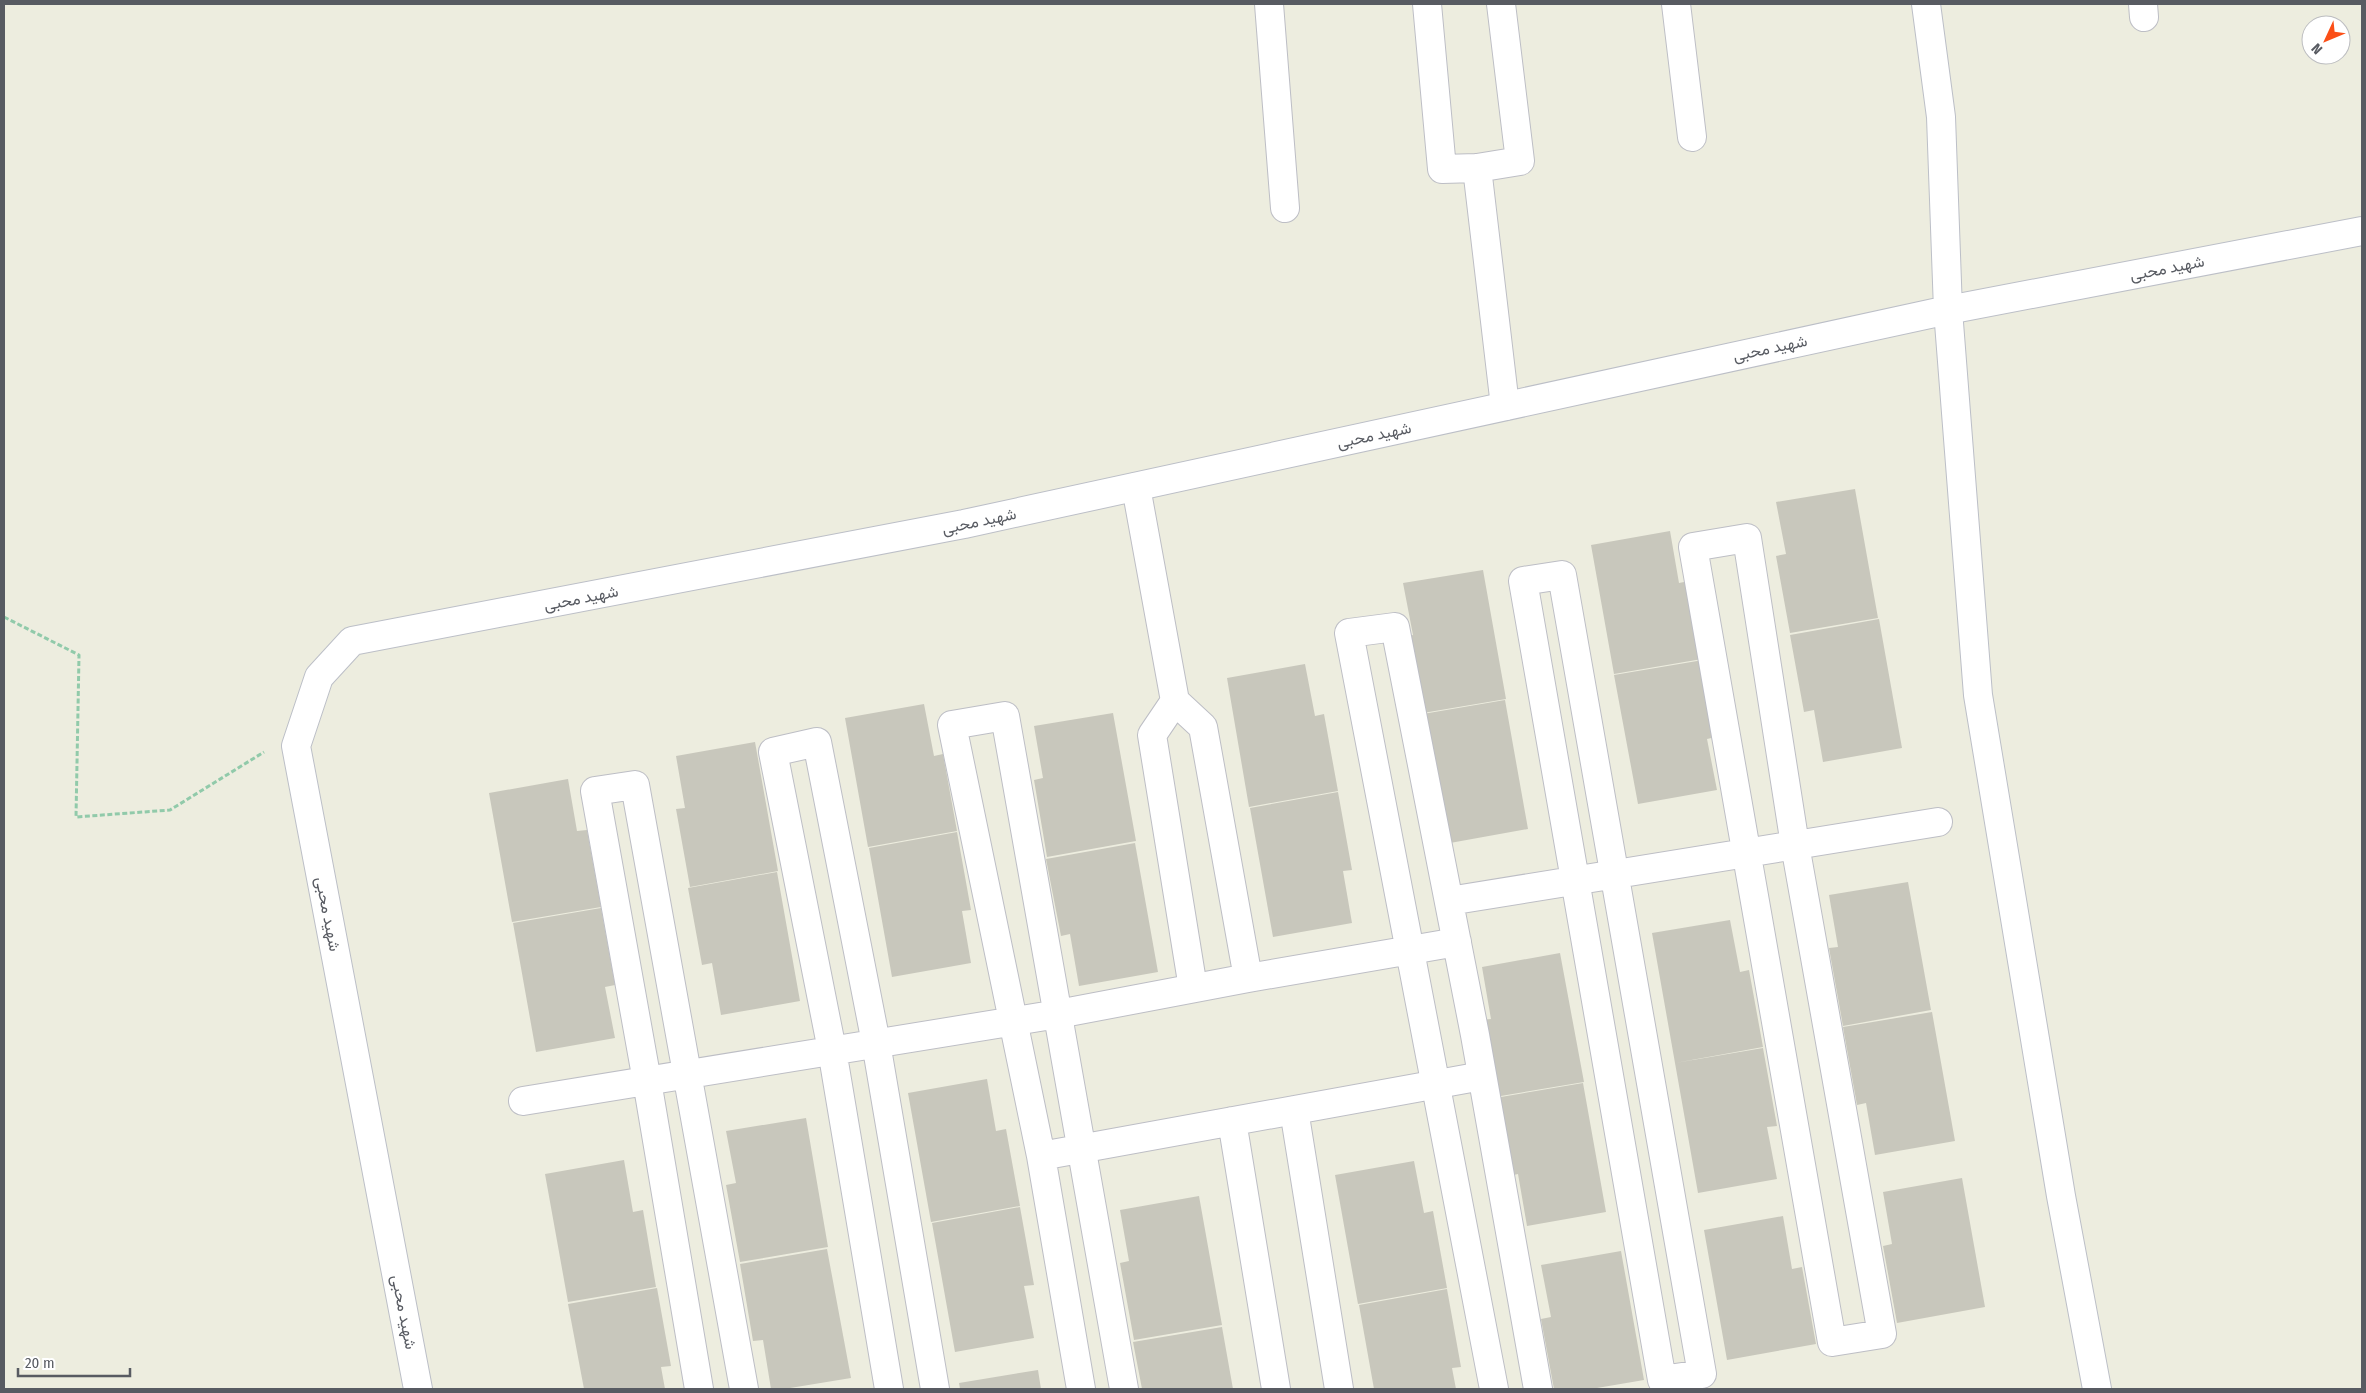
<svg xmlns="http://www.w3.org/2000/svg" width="2366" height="1393" viewBox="0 0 2366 1393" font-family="'Fira Sans Condensed',Vazirmatn,sans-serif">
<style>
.building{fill:#c8c7bc}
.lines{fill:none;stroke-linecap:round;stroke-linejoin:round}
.street-casing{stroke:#bdbec5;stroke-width:30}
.secondary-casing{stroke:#bcbfc7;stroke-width:30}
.path{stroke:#91caaa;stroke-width:3;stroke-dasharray:5 2.5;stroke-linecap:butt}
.street{stroke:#fff;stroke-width:28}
.secondary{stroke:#fff;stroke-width:28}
.labels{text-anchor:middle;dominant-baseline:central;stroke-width:4;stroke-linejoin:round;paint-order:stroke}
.street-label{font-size:16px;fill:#585b62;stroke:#fff}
</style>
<rect width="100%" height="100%" fill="#ededdf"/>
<path class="building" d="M1855 489 1878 618 1790 633 1776 556 1786 554 1776 502Z
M1670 531 1679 583 1689 581 1702 659 1614 674 1591 545Z
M1483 570 1506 699 1417 714 1404 637 1413 635 1403 583Z
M1879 619 1902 748 1823 762 1814 710 1804 712 1790 635Z
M1703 660 1716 737 1707 739 1717 790 1638 804 1614 675Z
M1305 664 1315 716 1324 714 1338 791 1249 807 1227 678Z
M1505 700 1528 829 1450 843 1417 715Z
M924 704 934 756 943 754 957 831 868 847 845 718Z
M1113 713 1136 841 1047 857 1034 780 1043 778 1034 726Z
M755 742 778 871 690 887 676 809 685 808 676 756Z
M568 779 577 831 587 830 601 907 512 922 489 793Z
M1338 792 1352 870 1343 871 1352 923 1273 937 1250 808Z
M957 832 971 910 962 911 971 963 892 977 869 848Z
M1135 843 1158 972 1079 986 1070 934 1061 936 1046 859Z
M777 872 800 1001 721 1015 712 963 702 965 688 888Z
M1908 882 1931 1010 1843 1026 1829 948 1838 947 1829 895Z
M601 908 615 985 605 987 615 1038 536 1052 513 923Z
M1730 920 1740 972 1749 970 1763 1047 1675 1063 1652 933Z
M1560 953 1584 1082 1495 1097 1481 1020 1491 1019 1482 967Z
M1932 1012 1955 1141 1875 1155 1866 1103 1857 1105 1843 1027Z
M1763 1048 1777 1126 1767 1127 1777 1179 1698 1193 1675 1063Z
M987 1079 996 1131 1006 1129 1020 1206 931 1222 908 1093Z
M1583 1083 1606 1212 1527 1226 1518 1174 1509 1176 1495 1098Z
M806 1118 828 1247 740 1262 726 1185 736 1183 726 1131Z
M624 1160 633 1212 643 1210 656 1287 568 1302 545 1174Z
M1414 1161 1424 1213 1433 1211 1447 1288 1358 1304 1335 1175Z
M1962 1178 1985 1307 1897 1323 1883 1246 1892 1244 1883 1192Z
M1199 1196 1222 1325 1134 1340 1120 1263 1129 1261 1120 1210Z
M1020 1207 1034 1285 1024 1286 1034 1338 955 1352 932 1223Z
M1783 1216 1792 1269 1802 1267 1816 1344 1727 1360 1704 1230Z
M827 1249 851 1378 784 1389H771L763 1340 753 1341 740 1264Z
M1621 1251 1644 1380 1591 1389H1554L1541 1319 1551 1317 1541 1265Z
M657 1288 671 1366 661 1367 665 1389H584L568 1304Z
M1447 1289 1461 1367 1452 1368 1456 1389H1374L1359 1305Z
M1222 1327 1233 1389H1142L1133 1342Z
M1038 1370 1041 1389H960L959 1383Z"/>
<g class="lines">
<defs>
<path id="street" d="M1269 4 1285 208
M1427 4 1442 169 1477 168 1520 161 1501 4
M1676 4 1692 137
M2143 4 2144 17
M1477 168 1505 406
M1136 487 1175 701 1203 727 1248 978
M1747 538 1795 845 1882 1334 1832 1342 1693 547Z
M1562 575 1702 1374 1662 1380 1523 581Z
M1175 701 1152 735 1193 988
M1449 901 1938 822
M523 1101 1058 1014 1248 978 1457 942
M1294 1110 1339 1389
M1232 1121 1276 1389
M1041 1156 1482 1076
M699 1389 647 1081 595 791 635 785 744 1389
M889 1389 832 1050 773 752 817 742 876 1043 935 1389
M1081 1389 1041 1156 952 725 1005 716 1124 1389
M1494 1389 1349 633 1395 627 1475 1035 1538 1389"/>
<path id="secondary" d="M1926 4 1941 117 1948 310 1978 695 2061 1196 2097 1389
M418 1389 296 746 319 677 352 641 964 524 1948 310 2362 231"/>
</defs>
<use href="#street" class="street-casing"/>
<use href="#secondary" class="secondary-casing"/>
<path class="path" d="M4 617 79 655 76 817 170 810 264 752"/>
<use href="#street" class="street"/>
<use href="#secondary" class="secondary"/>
</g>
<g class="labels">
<g class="street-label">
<text transform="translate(2167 268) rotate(-11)">شهید محبی</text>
<text transform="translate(1770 348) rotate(-12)">شهید محبی</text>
<text transform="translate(1374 435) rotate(-12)">شهید محبی</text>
<text transform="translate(979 521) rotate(-12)">شهید محبی</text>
<text transform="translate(581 598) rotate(-11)">شهید محبی</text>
<text transform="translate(328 914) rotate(79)">شهید محبی</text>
<text transform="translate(404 1312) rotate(79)">شهید محبی</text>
</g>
</g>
<rect width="2366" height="1393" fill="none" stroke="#585b62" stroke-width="10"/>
<g transform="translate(2326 40) rotate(226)"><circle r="24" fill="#ffffff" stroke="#bcbdc0"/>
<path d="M0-4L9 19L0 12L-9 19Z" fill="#fb4f17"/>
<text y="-8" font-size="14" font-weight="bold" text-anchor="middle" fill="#585b62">N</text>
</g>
<path d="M18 1368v8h112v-8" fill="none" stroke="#585b62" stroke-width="2.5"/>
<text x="25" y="1368" font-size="15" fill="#585b62" stroke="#ffffff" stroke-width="4" paint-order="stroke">20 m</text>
</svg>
